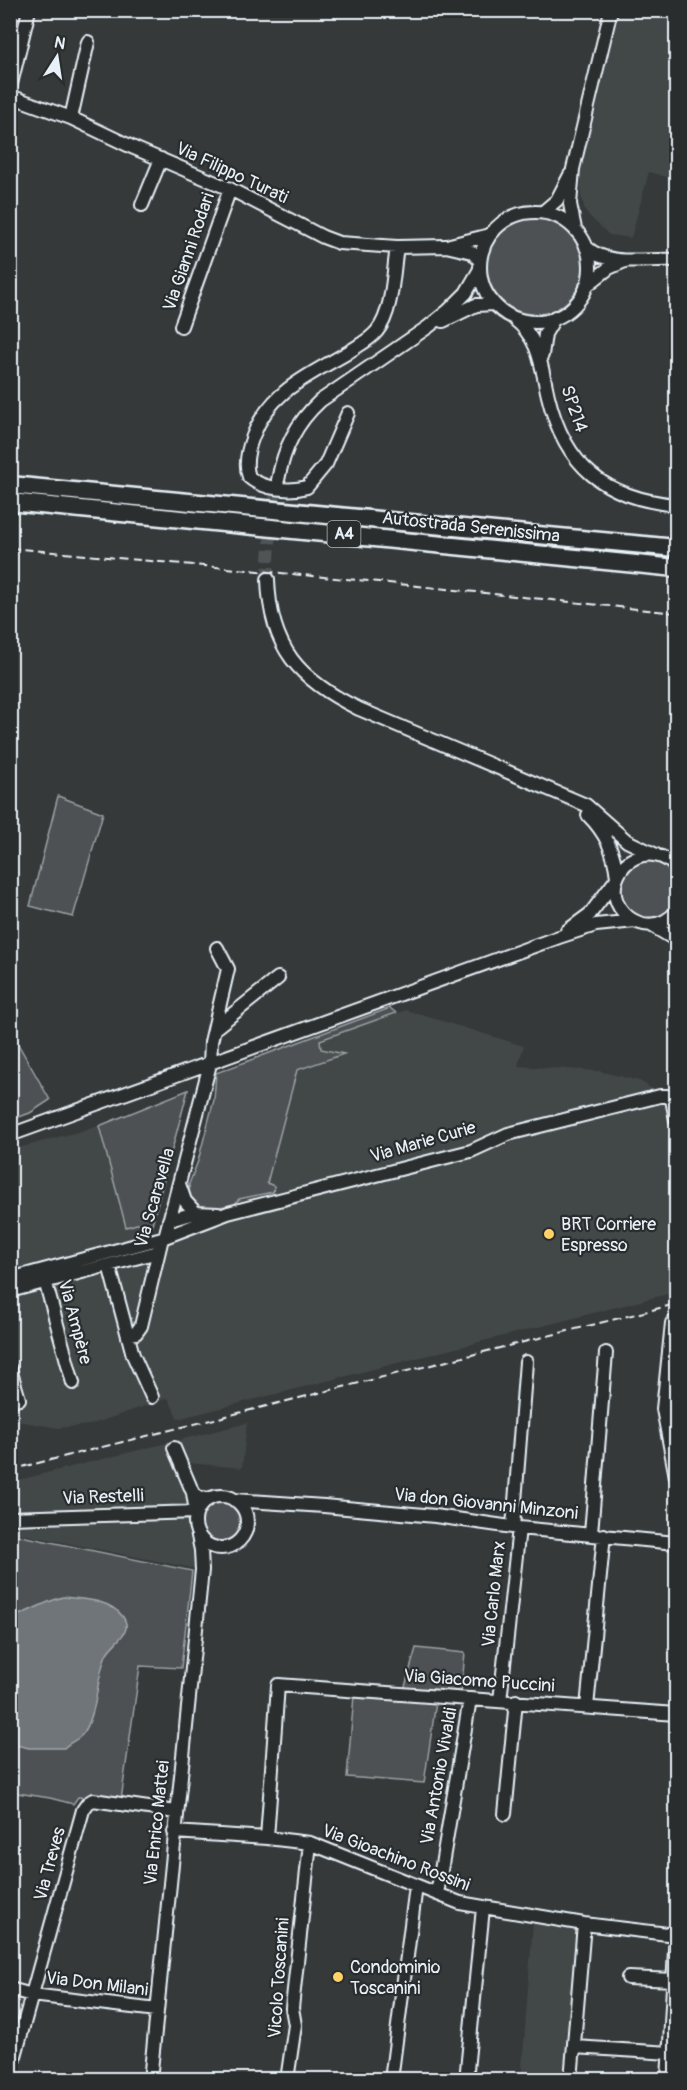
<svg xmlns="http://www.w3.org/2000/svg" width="687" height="2090" viewBox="0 0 687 2090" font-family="Pangolin,sans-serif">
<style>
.built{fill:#424647}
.green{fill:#4d5152;stroke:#9aa1a5;stroke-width:1.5}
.water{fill:#707579;stroke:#a0a7ac;stroke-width:1.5}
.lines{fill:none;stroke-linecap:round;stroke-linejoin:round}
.minor-tunnel{stroke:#505556;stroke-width:12;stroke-dasharray:12 6;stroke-linecap:butt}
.minor-casing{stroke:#e8f1f8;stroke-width:16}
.highway-casing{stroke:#e8f1f8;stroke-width:21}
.minor{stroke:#2a2d2e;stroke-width:12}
.highway{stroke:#2a2d2e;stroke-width:16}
.rail{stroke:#e8f1f8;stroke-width:2;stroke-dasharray:9 4.5;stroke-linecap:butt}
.poi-dot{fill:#ffd166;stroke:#2a2d2e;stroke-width:2}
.labels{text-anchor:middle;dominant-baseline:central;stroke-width:4.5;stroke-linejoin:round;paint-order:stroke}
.shield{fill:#2a2d2e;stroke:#afb6bb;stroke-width:1.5}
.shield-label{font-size:16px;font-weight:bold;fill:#e8f1f8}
.street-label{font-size:18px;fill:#e8f1f8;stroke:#2a2d2e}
.poi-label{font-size:18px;fill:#e8f1f8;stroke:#2a2d2e;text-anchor:start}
</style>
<rect width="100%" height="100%" fill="#35393a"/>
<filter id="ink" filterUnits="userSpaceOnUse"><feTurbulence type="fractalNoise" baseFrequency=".0167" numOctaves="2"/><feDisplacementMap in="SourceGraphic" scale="12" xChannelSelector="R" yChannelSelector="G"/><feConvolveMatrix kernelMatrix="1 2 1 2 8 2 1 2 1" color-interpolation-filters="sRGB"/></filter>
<g filter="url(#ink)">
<path class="built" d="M619 11H676V180L649 172 631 238 609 235 586 213 581 197V171Z
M676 459V489L667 488Z
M406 1010 524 1046 518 1066 599 1071 640 1081 654 1090 667 1088 676 1094V1292L178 1419 168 1398 90 1425 58 1428 11 1420V1150L99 1126 126 1226 144 1222 148 1238 158 1234 163 1226 234 1205 239 1199 273 1192 266 1184 297 1070 342 1053 321 1049 319 1040Z
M247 1423 242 1468 177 1462 193 1509 189 1520 196 1549 197 1569 11 1532 10 1482Z
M533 1922 578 1930 566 2079 521 2080Z
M11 1998 27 2003 11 2061Z"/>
<path class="green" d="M487 266a48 48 0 1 1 96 0a48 48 0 1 1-96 0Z
M58 796 103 813 73 917 30 906Z
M621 889a29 29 0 1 1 58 0a29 29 0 1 1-58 0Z
M390 1008 396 1013 320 1040 321 1049 344 1054 297 1070 267 1183 274 1186 273 1192 239 1199 234 1205 210 1208 201 1207 194 1203 190 1198 189 1184 198 1161 214 1100 216 1073Z
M10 1030 50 1100 30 1113 11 1120Z
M188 1090 148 1239 144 1222 126 1227 99 1126Z
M200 1522a21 21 0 1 1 42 0a21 21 0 1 1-42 0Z
M11 1534 192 1571 181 1668 140 1666 121 1800 78 1797 73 1804 50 1798 11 1792Z
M416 1648 465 1653 461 1694 404 1690Z
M354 1696 436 1702 424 1783 347 1777Z"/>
<path class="water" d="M63 1597C83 1599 110 1599 123 1617 135 1633 111 1643 106 1655 96 1679 98 1709 85 1731 80 1740 71 1741 64 1748H29L11 1744V1618C29 1612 44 1602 63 1597Z"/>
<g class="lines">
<path class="minor-tunnel" d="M268 579 271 525 278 480"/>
<defs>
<path id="minor" d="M10 88 29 10
M10 96 71 118 134 148 230 189 323 237 339 243 397 247 446 246 472 252 480 261
M71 118 88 42
M142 205 161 159
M543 212 557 200 570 175
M480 267a55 55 0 1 1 110 0a55 55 0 1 1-110 0Z
M575 229 570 204 573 169 611 10
M450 245 490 235
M586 247C609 268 647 258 676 260
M586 286 609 268 625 261
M514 319C540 339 541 366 548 396 565 467 605 498 676 505
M443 321 476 305 494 304
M181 326 230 189
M542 355 545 334 555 317
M348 413 326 464 307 487C290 492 262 489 249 477 244 464 248 449 253 436 270 391 308 376 347 353 357 346 369 341 377 331 393 312 393 271 397 247
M278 480C284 448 296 423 320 401L428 327 448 311 466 293 480 269
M268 579C270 648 299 680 359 709L586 805 627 841 656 855
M588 815C606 833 614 851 617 877
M676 868C669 858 656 853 643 855 635 857 626 862 621 870 597 907 647 945 676 912
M651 925 676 940
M567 931 590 914 615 881
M214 1029 278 978
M10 1135 559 937 596 925 635 921
M179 1184 185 1201 196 1213 218 1214
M169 1220 196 1213
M165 1237 228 1213 451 1156 471 1151 508 1134 660 1096H667L672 1099 676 1120
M109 1265 133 1355 152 1397
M44 1277 73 1383
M10 1279 162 1238
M10 1291 158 1252
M672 1323 663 1409 676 1477
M128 1335 136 1333 141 1326 162 1238 165 1237 210 1064 211 1042 228 969 217 948
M10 1369 19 1399
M174 1448 193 1493
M195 1522a26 26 0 1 1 52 0a26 26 0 1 1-52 0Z
M234 1500 324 1506 435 1516 519 1528 676 1543
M10 1518 196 1512 193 1493 198 1497 209 1499
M513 1527 526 1362
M591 1533 606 1353
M500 1701 519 1528
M587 1707 604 1535
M505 1814 516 1701
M174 1832 267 1838 310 1843 460 1903 584 1924 676 1935
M267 1838 278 1685 676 1714
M437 1894 470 1699
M628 1978 674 1980
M10 1989 32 1995 157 2010
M574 2047 670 2053
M10 2074 83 1810 88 1803 93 1800 176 1812
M150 2080 202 1570 201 1550 198 1536
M287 2080 295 2025 292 2008 310 1843
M391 2080 416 1886
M466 2080 483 1908
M571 2080 584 1924
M668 2080 676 1931"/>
<path id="highway" d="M10 485 676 548
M10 502 676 568"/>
</defs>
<use href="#minor" class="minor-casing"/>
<use href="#highway" class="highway-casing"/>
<use href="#minor" class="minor"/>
<use href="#highway" class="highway"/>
<path class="rail" d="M10 548 389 583 676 613
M10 1470 676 1304"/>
</g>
</g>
<g class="poi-dot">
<circle cx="549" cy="1234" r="6"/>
<circle cx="338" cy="1977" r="6"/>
</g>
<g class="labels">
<rect class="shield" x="327.5" y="521" width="33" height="26" rx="4.5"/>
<g class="shield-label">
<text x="344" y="534">A4</text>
</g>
<g class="street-label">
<text transform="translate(232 173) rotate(25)">Via Filippo Turati</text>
<text transform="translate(189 252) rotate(-71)">Via Gianni Rodari</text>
<text transform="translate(574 409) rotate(71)">SP214</text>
<text transform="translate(471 527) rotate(6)">Autostrada Serenissima</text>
<text transform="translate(423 1142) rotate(-16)">Via Marie Curie</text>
<text transform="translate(155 1198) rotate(-74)">Via Scaravella</text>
<text transform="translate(75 1322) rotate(75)">Via Ampère</text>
<text transform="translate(103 1497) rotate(-2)">Via Restelli</text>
<text transform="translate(486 1504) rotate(6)">Via don Giovanni Minzoni</text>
<text transform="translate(494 1594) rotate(-84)">Via Carlo Marx</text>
<text transform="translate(479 1681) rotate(4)">Via Giacomo Puccini</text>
<text transform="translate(439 1776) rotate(-80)">Via Antonio Vivaldi</text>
<text transform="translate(157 1823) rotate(-84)">Via Enrico Mattei</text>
<text transform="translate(396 1858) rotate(21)">Via Gioachino Rossini</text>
<text transform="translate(50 1864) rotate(-75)">Via Treves</text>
<text transform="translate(279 1978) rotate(-86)">Vicolo Toscanini</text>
<text transform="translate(97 1984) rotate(7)">Via Don Milani</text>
</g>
<g class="poi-label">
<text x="561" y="1224">BRT Corriere<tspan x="561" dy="21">Espresso</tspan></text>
<text x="350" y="1967">Condominio<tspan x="350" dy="21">Toscanini</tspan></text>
</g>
</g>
<rect width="687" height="2090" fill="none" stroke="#2a2d2e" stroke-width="36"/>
<rect x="18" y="18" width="651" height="2054" fill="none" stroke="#e8f1f8" stroke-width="2" filter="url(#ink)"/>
<g transform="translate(57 57) rotate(12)" stroke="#2a2d2e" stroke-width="4.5" paint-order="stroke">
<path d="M0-4.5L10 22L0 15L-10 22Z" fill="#e8f1f8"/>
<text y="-9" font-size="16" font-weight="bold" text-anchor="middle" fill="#e8f1f8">N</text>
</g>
</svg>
